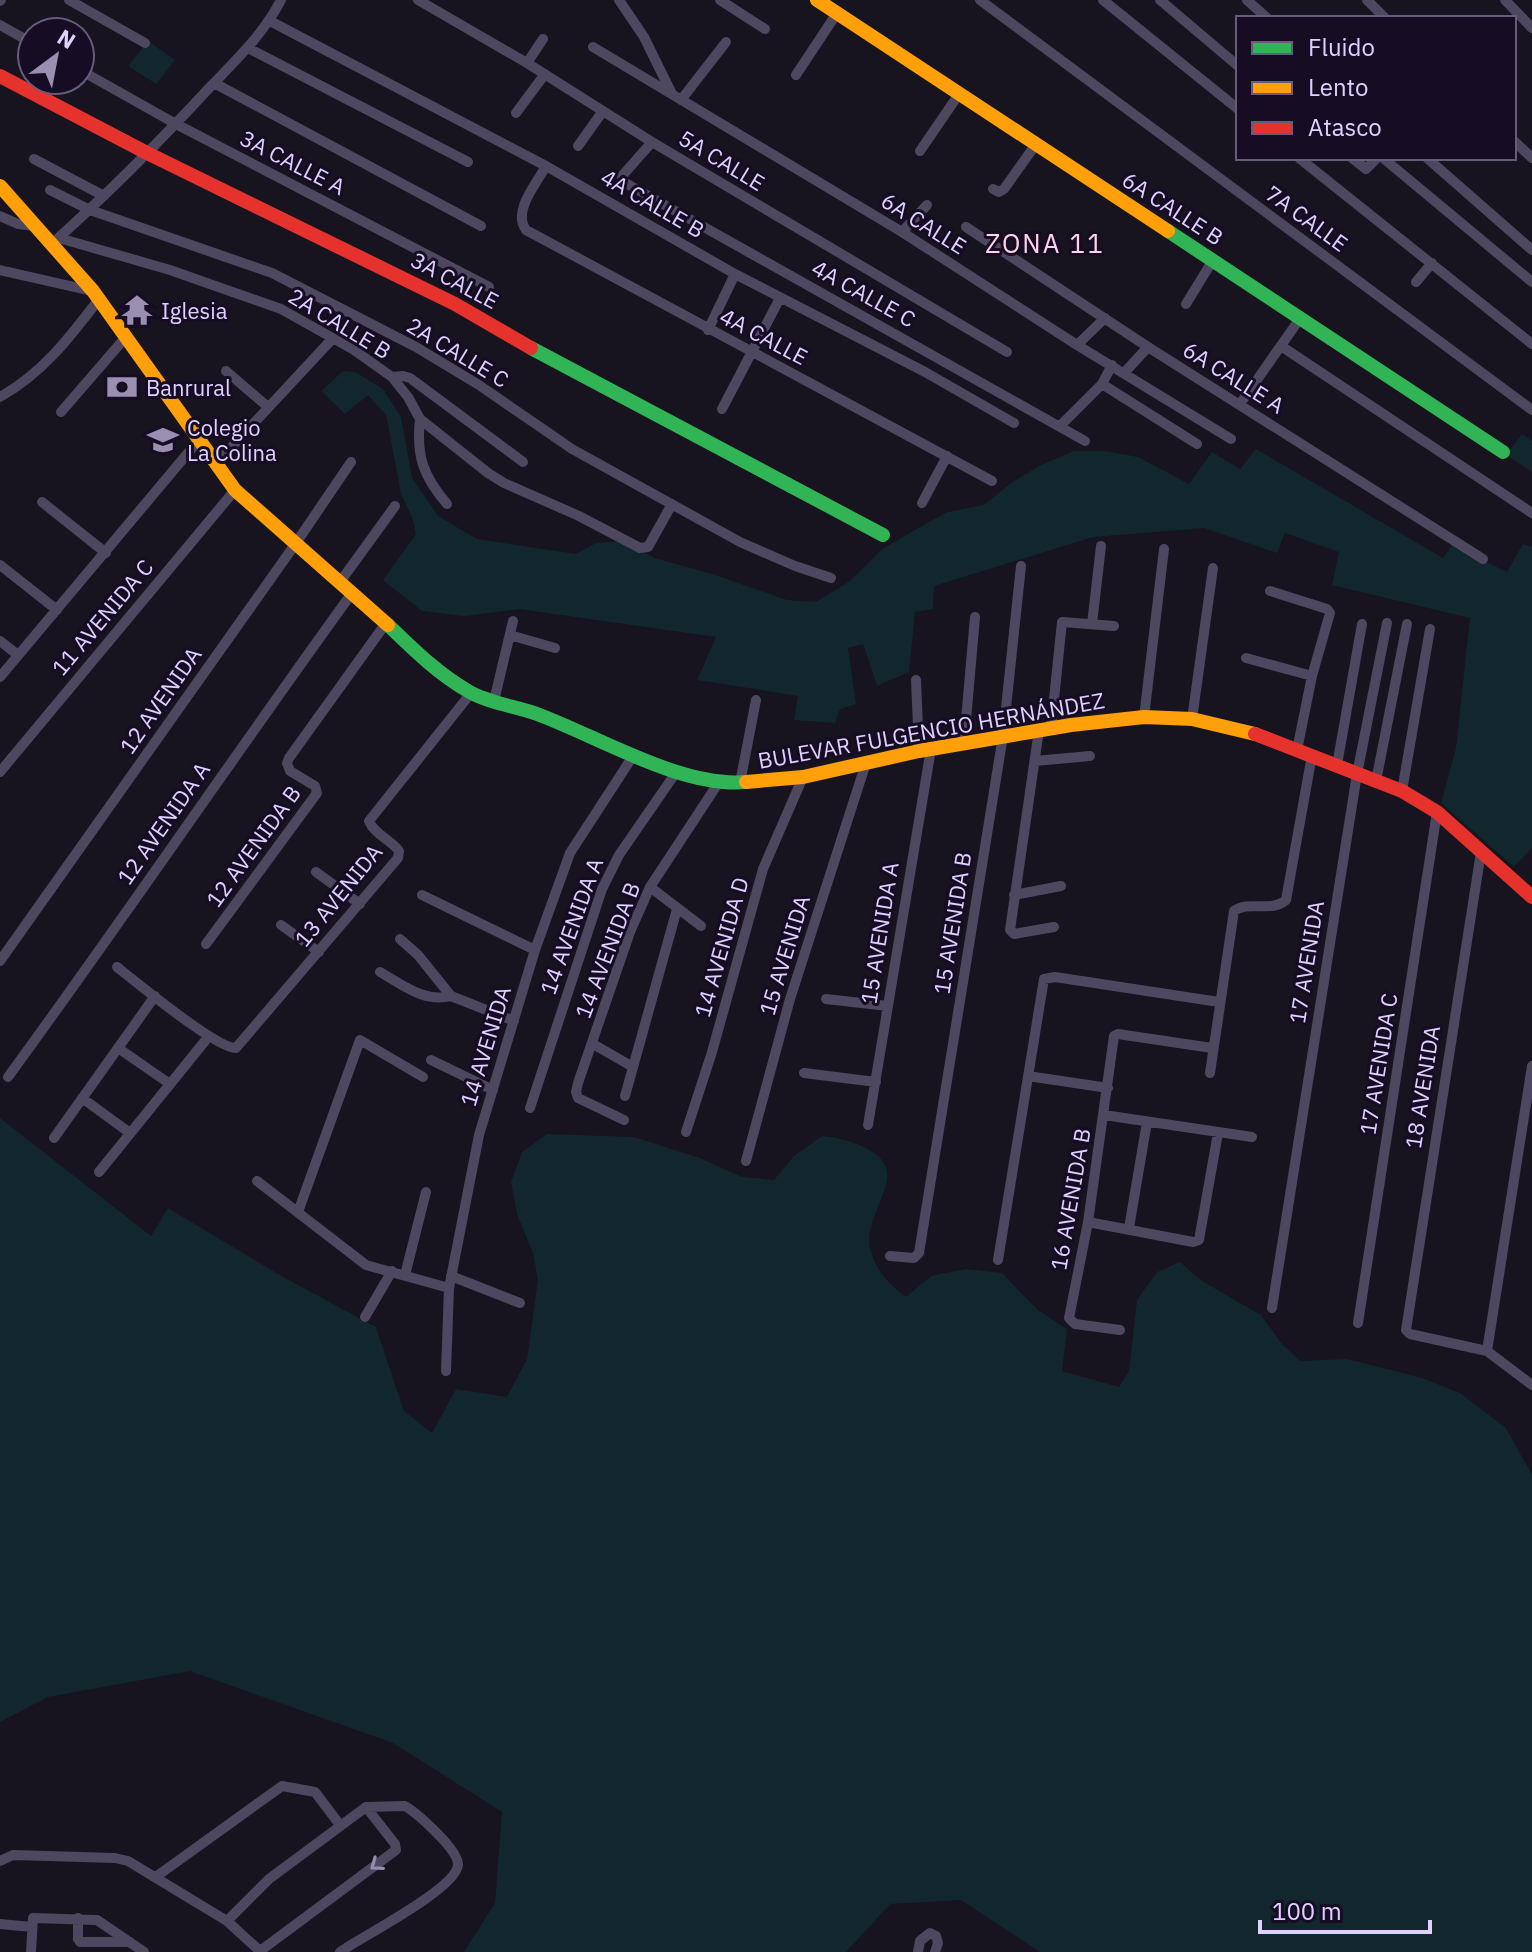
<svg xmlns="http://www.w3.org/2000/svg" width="1532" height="1952" viewBox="0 0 1532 1952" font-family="'IBM Plex Sans',sans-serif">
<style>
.green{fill:#11272d}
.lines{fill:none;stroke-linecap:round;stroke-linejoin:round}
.street{stroke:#4d4760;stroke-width:10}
.fast{stroke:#30b455;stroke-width:14}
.slow{stroke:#ff9f0a;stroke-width:14}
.jam{stroke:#e5322d;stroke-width:14}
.oneway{stroke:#968cb0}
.labels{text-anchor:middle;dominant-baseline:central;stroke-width:6;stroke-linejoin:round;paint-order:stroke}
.street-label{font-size:22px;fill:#e0d1ff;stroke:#160d25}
.poi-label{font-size:22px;fill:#e0d1ff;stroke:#160d25;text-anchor:start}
.quarter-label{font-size:26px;letter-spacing:2px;fill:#ffd3e6;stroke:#160d25}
</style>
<rect width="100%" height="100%" fill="#17131f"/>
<path class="green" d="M148 41 175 60 156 84 128 66Z
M343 371 355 372 383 389 401 417 412 478 438 516 477 539 576 554 596 543 621 541 655 558 712 574 787 600 816 602 850 581 881 550 927 523 948 512 984 505 1011 483 1041 465 1074 451H1105L1138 457 1189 484 1212 452 1240 469 1256 449 1443 558 1452 545 1507 572 1523 544 1532 547V848L1514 867 1441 803 1456 748 1470 618 1332 585 1339 552 1285 533 1277 553 1204 528 1093 537 934 586 933 609 915 612 909 672 877 686 863 644 848 648 856 704 840 709 835 723 794 720 798 696 697 680 716 637 519 609 464 616 422 611 383 580 416 534 412 517 401 494 386 415 368 395 345 414 321 391Z
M1522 434 1532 441V472L1506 455Z
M0 1118 151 1236 168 1208 283 1277 376 1327 404 1411 432 1433 456 1389 507 1397 527 1359 538 1280 533 1253 517 1214 511 1182 522 1152 547 1134 634 1137 700 1158 742 1177 774 1180 794 1156 822 1136C840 1138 853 1141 869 1150 913 1173 862 1213 870 1248 875 1270 889 1284 906 1297L931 1276 966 1269 1002 1273 1038 1310 1067 1329 1062 1371 1119 1387 1129 1371 1137 1300 1157 1272 1180 1262 1202 1281 1261 1315 1282 1344 1300 1361 1347 1359 1422 1378 1460 1393 1506 1428 1532 1475V1952H1040L961 1900 890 1904 846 1952H464L495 1903 502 1812 393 1743 190 1671 48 1697 0 1722Z"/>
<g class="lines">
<path class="street" d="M69 0 145 43
M418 0 527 63 652 142 1007 352
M619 0 644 37 672 94
M720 0 765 29
M980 0 1532 410
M1103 0 1238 109
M1160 0 1238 66
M1247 0 1267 18
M1367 0 1385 18
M1505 0 1532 28
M0 1 1 0
M270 21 546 166 735 274 925 372 1014 423
M0 25 32 43
M593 47 902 232 1077 345 1231 439
M248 48 468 162
M527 63 543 39
M80 70 176 124 489 287
M796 75 837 13
M214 83 481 226
M681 100 726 42
M516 113 545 74
M1514 141 1532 158
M652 142 622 176V181L1085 441
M578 146 603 111
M920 151 959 94
M1299 158 1532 344
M1352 158 1366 169 1377 158
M1383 158 1532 282
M1427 158 1532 250
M34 159 104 196
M546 166C537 183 512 211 526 230L992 481
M993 189 999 192 1004 189 1036 144
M50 190 90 210 272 273 416 347 479 385 572 449 740 542 795 566 831 578
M0 216 18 224 35 226
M966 227 1148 347 1483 559
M902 232 927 205
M59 238 170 270 281 309 354 350 392 377 408 397 420 419 488 473 504 483 579 516 640 548 648 547 672 504
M56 240C111 191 162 139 212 85 238 58 264 33 281 0
M0 270 92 291
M1416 282 1432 263
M1186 304 1213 260
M708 330 735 274
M1077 345 1105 318
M1281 346 1532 513
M226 371 268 407
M1124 373 1148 347
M392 377 403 376 410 378 523 462
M1102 384 1197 444
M0 397C43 373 70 337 99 299
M1240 404 1301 317
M722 409 780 298
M61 412 125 338
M420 419C416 456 423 476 447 504
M1060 426 1102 384 1112 365
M215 465 333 338
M42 502 106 553
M922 503 947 456
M0 565 57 610
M340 582 395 506
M1270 591 1327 609 1330 613 1312 676 1297 750
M1092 624 1101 546
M510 635 555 648
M0 641 18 655
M1246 658 1312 676
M0 677 198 441
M916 680 919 751
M494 701 513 621
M1144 717 1164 549
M1192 719 1213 568
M1051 728 1062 622 1114 626
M1039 730 1010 930 1014 934 1054 927
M964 743 975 617
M1035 761 1090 756
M1337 765 1362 624
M0 772 235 490
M1376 781 1407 624
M740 783 756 700
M1402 791 1430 629
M1481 852 1406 1330 1410 1334 1487 1351 1532 1385
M316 872 360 904
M650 887 701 926
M422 895 535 950
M1014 895 1061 886
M281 925 319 952
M400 939 418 955 451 996 514 1021
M206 944 317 793 315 786 290 771 287 763 289 758 386 623
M0 961 296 543 351 462
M117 967C136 982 217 1049 236 1048L398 858 399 851C391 840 374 834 369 821L471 693
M380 972C403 985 424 1003 451 996
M826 999 888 1006
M593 1044 633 1067
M118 1048 170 1084
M431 1060 493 1090
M804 1073 876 1082
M1210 1073 1234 911C1249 900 1272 913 1286 900L1312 755
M1028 1076 1108 1088
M8 1077C125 917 236 753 352 593
M625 1096 677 909
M82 1098 130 1133
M530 1108 602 889 619 855 677 771
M1104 1115 1252 1137
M624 1120 578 1098 576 1092 578 1083 630 932 650 887 719 782
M868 1125 931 749
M686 1132 712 1052 763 869 803 777
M54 1138 155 996
M746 1161 790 999 866 763
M99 1172 209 1036
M257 1181 366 1265 449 1288
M298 1212 360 1040 423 1077
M1088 1222 1193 1242 1199 1240 1218 1133
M1129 1228 1147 1122
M890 1256 914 1258 919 1253 1003 736 1021 566
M998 1260 1044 979 1055 977 1219 1002
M405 1275 426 1192
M451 1276 520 1303
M1272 1308 1357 774 1387 623
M365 1317 392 1271
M1358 1323 1437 812
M1120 1330 1075 1324 1069 1318 1088 1222 1114 1036 1118 1034 1212 1048
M1487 1351 1532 1066
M446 1371 449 1288 479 1135 535 950 570 853 633 756
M0 1861 13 1855 115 1858 128 1861 227 1921
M157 1876 282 1786 315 1792 340 1825
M78 1918V1939L80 1942H130
M0 1924 32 1927
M260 1951 396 1850 395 1844 366 1807
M31 1952 33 1918 97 1920 144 1952
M261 1952 227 1921 269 1879 366 1807 405 1806C417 1813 459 1850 458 1865 456 1889 361 1937 340 1952
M918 1952 920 1941 930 1933 936 1936 938 1943 935 1952"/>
<path class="fast" d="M1168 231 1503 452
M531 348 883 535
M388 625C413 649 437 673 468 691 488 703 515 706 537 714 597 736 681 788 746 782"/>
<path class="slow" d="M817 0 1168 231
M0 186 93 291 235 490 388 625
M746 782 803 777 919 751 1071 725 1144 717 1192 719 1255 734"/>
<path class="jam" d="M0 76 147 153 455 304 531 348
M1255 734 1402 791 1437 812 1532 897"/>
</g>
<defs><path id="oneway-chevron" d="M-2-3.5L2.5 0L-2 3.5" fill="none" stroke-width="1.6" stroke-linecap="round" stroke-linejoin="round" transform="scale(2)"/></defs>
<use class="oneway" href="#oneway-chevron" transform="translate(376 1865) rotate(144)"/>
<defs>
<symbol id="temple-bare" viewBox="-9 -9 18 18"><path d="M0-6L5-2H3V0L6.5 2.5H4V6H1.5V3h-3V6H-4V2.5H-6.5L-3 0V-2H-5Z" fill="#9a8eb1" stroke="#160d25" stroke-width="2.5" paint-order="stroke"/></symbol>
<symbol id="bank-bare" viewBox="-9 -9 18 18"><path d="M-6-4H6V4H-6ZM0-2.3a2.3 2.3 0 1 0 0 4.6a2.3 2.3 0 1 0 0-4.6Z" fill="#9a8eb1" stroke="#160d25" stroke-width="2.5" paint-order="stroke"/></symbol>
<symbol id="school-bare" viewBox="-9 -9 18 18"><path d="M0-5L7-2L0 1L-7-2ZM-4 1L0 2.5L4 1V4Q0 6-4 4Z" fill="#9a8eb1" stroke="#160d25" stroke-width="2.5" paint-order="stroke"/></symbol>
</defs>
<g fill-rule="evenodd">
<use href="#temple-bare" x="115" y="288" width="44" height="44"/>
<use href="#bank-bare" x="100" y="365" width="44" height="44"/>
<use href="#school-bare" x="141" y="418" width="44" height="44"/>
</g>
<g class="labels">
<g class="street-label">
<text transform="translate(722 160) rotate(31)">5A CALLE</text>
<text transform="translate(293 162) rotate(27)">3A CALLE A</text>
<text transform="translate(653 203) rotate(30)">4A CALLE B</text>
<text transform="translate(1173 208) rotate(33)">6A CALLE B</text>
<text transform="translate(1307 218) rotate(36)">7A CALLE</text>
<text transform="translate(924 223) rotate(32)">6A CALLE</text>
<text transform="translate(455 280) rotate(28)">3A CALLE</text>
<text transform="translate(864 293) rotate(29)">4A CALLE C</text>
<text transform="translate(340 323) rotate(31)">2A CALLE B</text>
<text transform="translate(764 336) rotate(28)">4A CALLE</text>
<text transform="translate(458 352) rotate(31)">2A CALLE C</text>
<text transform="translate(1234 377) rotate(32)">6A CALLE A</text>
<text transform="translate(102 617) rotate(-50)">11 AVENIDA C</text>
<text transform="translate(160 700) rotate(-55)">12 AVENIDA</text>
<text transform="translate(931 730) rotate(-10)">BULEVAR FULGENCIO HERNÁNDEZ</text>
<text transform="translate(163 823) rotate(-55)">12 AVENIDA A</text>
<text transform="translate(253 846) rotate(-54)">12 AVENIDA B</text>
<text transform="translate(338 895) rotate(-51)">13 AVENIDA</text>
<text transform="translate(952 923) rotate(-81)">15 AVENIDA B</text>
<text transform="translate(571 926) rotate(-70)">14 AVENIDA A</text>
<text transform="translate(879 933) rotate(-81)">15 AVENIDA A</text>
<text transform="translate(721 947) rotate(-74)">14 AVENIDA D</text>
<text transform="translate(607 950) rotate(-69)">14 AVENIDA B</text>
<text transform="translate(784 955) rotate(-73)">15 AVENIDA</text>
<text transform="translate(1306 962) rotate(-81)">17 AVENIDA</text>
<text transform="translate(485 1046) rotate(-73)">14 AVENIDA</text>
<text transform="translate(1378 1064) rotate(-81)">17 AVENIDA C</text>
<text transform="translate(1422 1087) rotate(-81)">18 AVENIDA</text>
<text transform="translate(1070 1199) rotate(-80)">16 AVENIDA B</text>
</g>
<g class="poi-label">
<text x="161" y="310">Iglesia</text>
<text x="146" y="387">Banrural</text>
<text x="187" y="427">Colegio<tspan x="187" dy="25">La Colina</tspan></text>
</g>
<g class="quarter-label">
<text x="1045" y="243">ZONA 11</text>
</g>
</g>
<rect x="1236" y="16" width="280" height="144" fill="#160d25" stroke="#675b7c" stroke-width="2"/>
<rect x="1252" y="42" width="40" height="12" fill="#30b455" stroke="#675b7c" stroke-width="2"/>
<text x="1308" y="56" font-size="24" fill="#e0d1ff">Fluido</text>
<rect x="1252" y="82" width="40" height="12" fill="#ff9f0a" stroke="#675b7c" stroke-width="2"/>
<text x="1308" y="96" font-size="24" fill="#e0d1ff">Lento</text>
<rect x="1252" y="122" width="40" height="12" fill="#e5322d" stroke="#675b7c" stroke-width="2"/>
<text x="1308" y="136" font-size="24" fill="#e0d1ff">Atasco</text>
<g transform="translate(56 56) rotate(32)"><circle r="38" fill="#160d25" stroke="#675b7c" stroke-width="2"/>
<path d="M0-6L14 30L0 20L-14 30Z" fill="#9a8eb1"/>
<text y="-12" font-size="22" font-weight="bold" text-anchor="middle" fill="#e0d1ff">N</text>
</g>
<path d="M1260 1920v12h170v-12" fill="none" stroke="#e0d1ff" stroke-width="4"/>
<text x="1272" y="1920" font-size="24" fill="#e0d1ff" stroke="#160d25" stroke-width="6" paint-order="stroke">100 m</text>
</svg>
